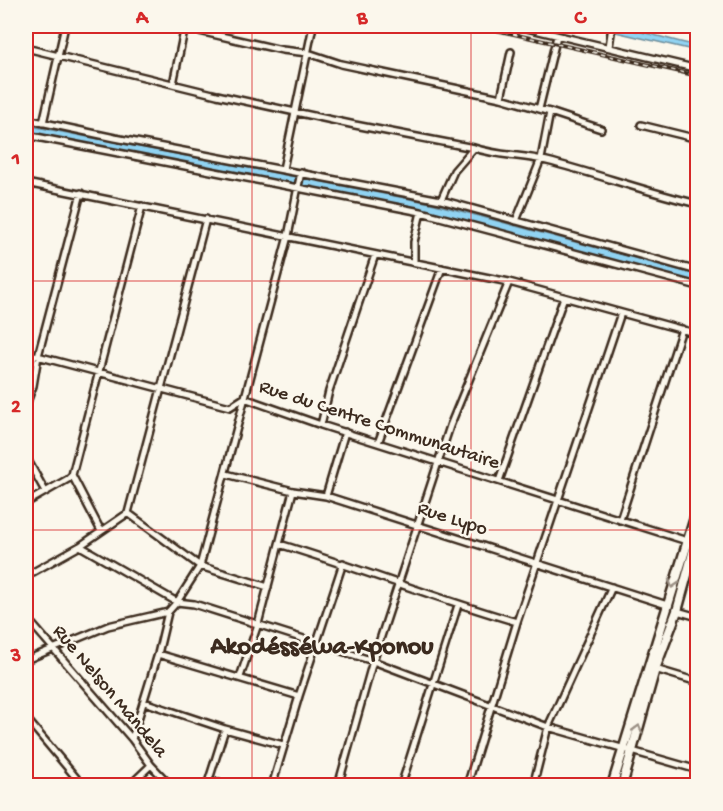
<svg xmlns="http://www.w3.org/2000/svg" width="723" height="811" viewBox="0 0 723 811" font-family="'Gochi Hand',sans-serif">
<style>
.water{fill:#90d3f2;stroke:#6e8f9d;stroke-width:1.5}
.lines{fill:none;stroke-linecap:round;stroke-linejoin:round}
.street-casing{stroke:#3b2a1e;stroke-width:10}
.primary-casing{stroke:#3b2a1e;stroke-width:13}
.street{stroke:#fbf7ec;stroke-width:5}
.primary{stroke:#fbf7ec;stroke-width:8}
.rail-casing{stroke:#3b2a1e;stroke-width:4}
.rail{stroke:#fbf7ec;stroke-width:1.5;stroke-dasharray:4.5;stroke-linecap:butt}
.oneway{stroke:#9b9085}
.grid{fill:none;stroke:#d62828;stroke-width:1.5;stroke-opacity:0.55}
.labels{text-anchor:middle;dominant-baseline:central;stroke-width:5;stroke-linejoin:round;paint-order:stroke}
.street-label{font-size:20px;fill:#3b2a1e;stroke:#fbf7ec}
.district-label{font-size:26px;font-weight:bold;fill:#3b2a1e;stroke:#fbf7ec}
.neatline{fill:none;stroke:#d62828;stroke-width:2}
.grid-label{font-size:20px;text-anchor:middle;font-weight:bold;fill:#d62828}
</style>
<rect width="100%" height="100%" fill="#fbf7ec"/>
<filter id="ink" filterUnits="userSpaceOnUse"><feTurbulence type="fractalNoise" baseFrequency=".0167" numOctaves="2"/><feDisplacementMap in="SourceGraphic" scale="12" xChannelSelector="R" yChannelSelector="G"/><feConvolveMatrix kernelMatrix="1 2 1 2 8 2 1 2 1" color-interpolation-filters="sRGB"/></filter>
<g filter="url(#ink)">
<path class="water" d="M590 26C627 25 662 38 697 46V51Z
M26 125 431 203 697 275V283L426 210 26 133Z"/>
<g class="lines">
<defs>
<path id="street" d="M177 26 282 50 308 53 341 64 501 98 550 112 601 129
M518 26 698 69
M609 47 612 26
M26 48 217 95 355 125 474 148C498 156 523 155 547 161 598 174 646 192 698 204
M173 84 185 26
M501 98 511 52
M539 109 557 36
M26 119 115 138 441 200 698 271
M43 123 65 26
M641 125 698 139
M26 135 421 212 698 286
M283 169 313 26
M26 183 509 282 698 334
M441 200 454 171 474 148
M516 221 541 159 550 112
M414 261V242L421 212
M26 353 230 407 244 398 321 425 687 541
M26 405 33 386 38 356 81 193
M321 425 329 391 375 255
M378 443 442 268
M26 457 45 491
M226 474 293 491 326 496 667 605
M72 475 101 531
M499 481 564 297
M326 496 345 432
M26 503 68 479 72 475 142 206
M128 513 200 566 268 587
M620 520 682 329
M279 544C359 568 437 599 517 622
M80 546 177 602 194 604 373 661 548 727 698 770
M26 576 80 546 128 513 206 219
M677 611 698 617
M26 617 132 739 151 765 171 786
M158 654 299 696
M26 660 108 626 168 612
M655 669 698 682
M240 677 258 624 293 491
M144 702 225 729 283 745
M26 718 83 786
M132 739 158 654 168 612 177 602 200 566 288 236 301 172
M209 780 230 786
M129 786 151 765
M207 786 225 729
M272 786 299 696 343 563
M338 786 373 661 450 426 509 282
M401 786 458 605
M467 786 517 622 621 313
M533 786 548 727 612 587"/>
<path id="primary" d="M612 786 698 508
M622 786 655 669 677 611 698 535"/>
</defs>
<use href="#street" class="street-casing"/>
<use href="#primary" class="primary-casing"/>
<use href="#street" class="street"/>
<use href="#primary" class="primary"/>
<defs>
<path id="rail" d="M478 26 698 76"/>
</defs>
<use href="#rail" class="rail-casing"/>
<use href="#rail" class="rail"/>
</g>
<defs><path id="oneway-chevron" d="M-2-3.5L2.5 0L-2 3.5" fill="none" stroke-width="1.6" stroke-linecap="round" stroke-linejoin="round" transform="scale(1.5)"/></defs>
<g class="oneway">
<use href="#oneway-chevron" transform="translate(673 584) rotate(108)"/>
<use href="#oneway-chevron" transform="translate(638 729) rotate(-74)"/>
</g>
</g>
<path class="grid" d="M252 26V786M471 26V786M26 281H698M26 530H698"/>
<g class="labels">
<g class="street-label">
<text transform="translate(379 426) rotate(18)">Rue du Centre Communautaire</text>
<text transform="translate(452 520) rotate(18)">Rue Lypo</text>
<text transform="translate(109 692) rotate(50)">Rue Nelson Mandela</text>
</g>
<g class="district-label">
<text x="322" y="648">Akodésséwa-Kponou</text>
</g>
</g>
<rect width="723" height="811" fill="none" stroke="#fbf7ec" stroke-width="66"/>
<rect x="33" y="33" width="657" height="745" class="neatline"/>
<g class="grid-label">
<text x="142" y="23">A</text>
<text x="362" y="23">B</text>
<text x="580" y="23">C</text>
<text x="16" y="164">1</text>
<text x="16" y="412">2</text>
<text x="16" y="661">3</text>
</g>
</svg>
